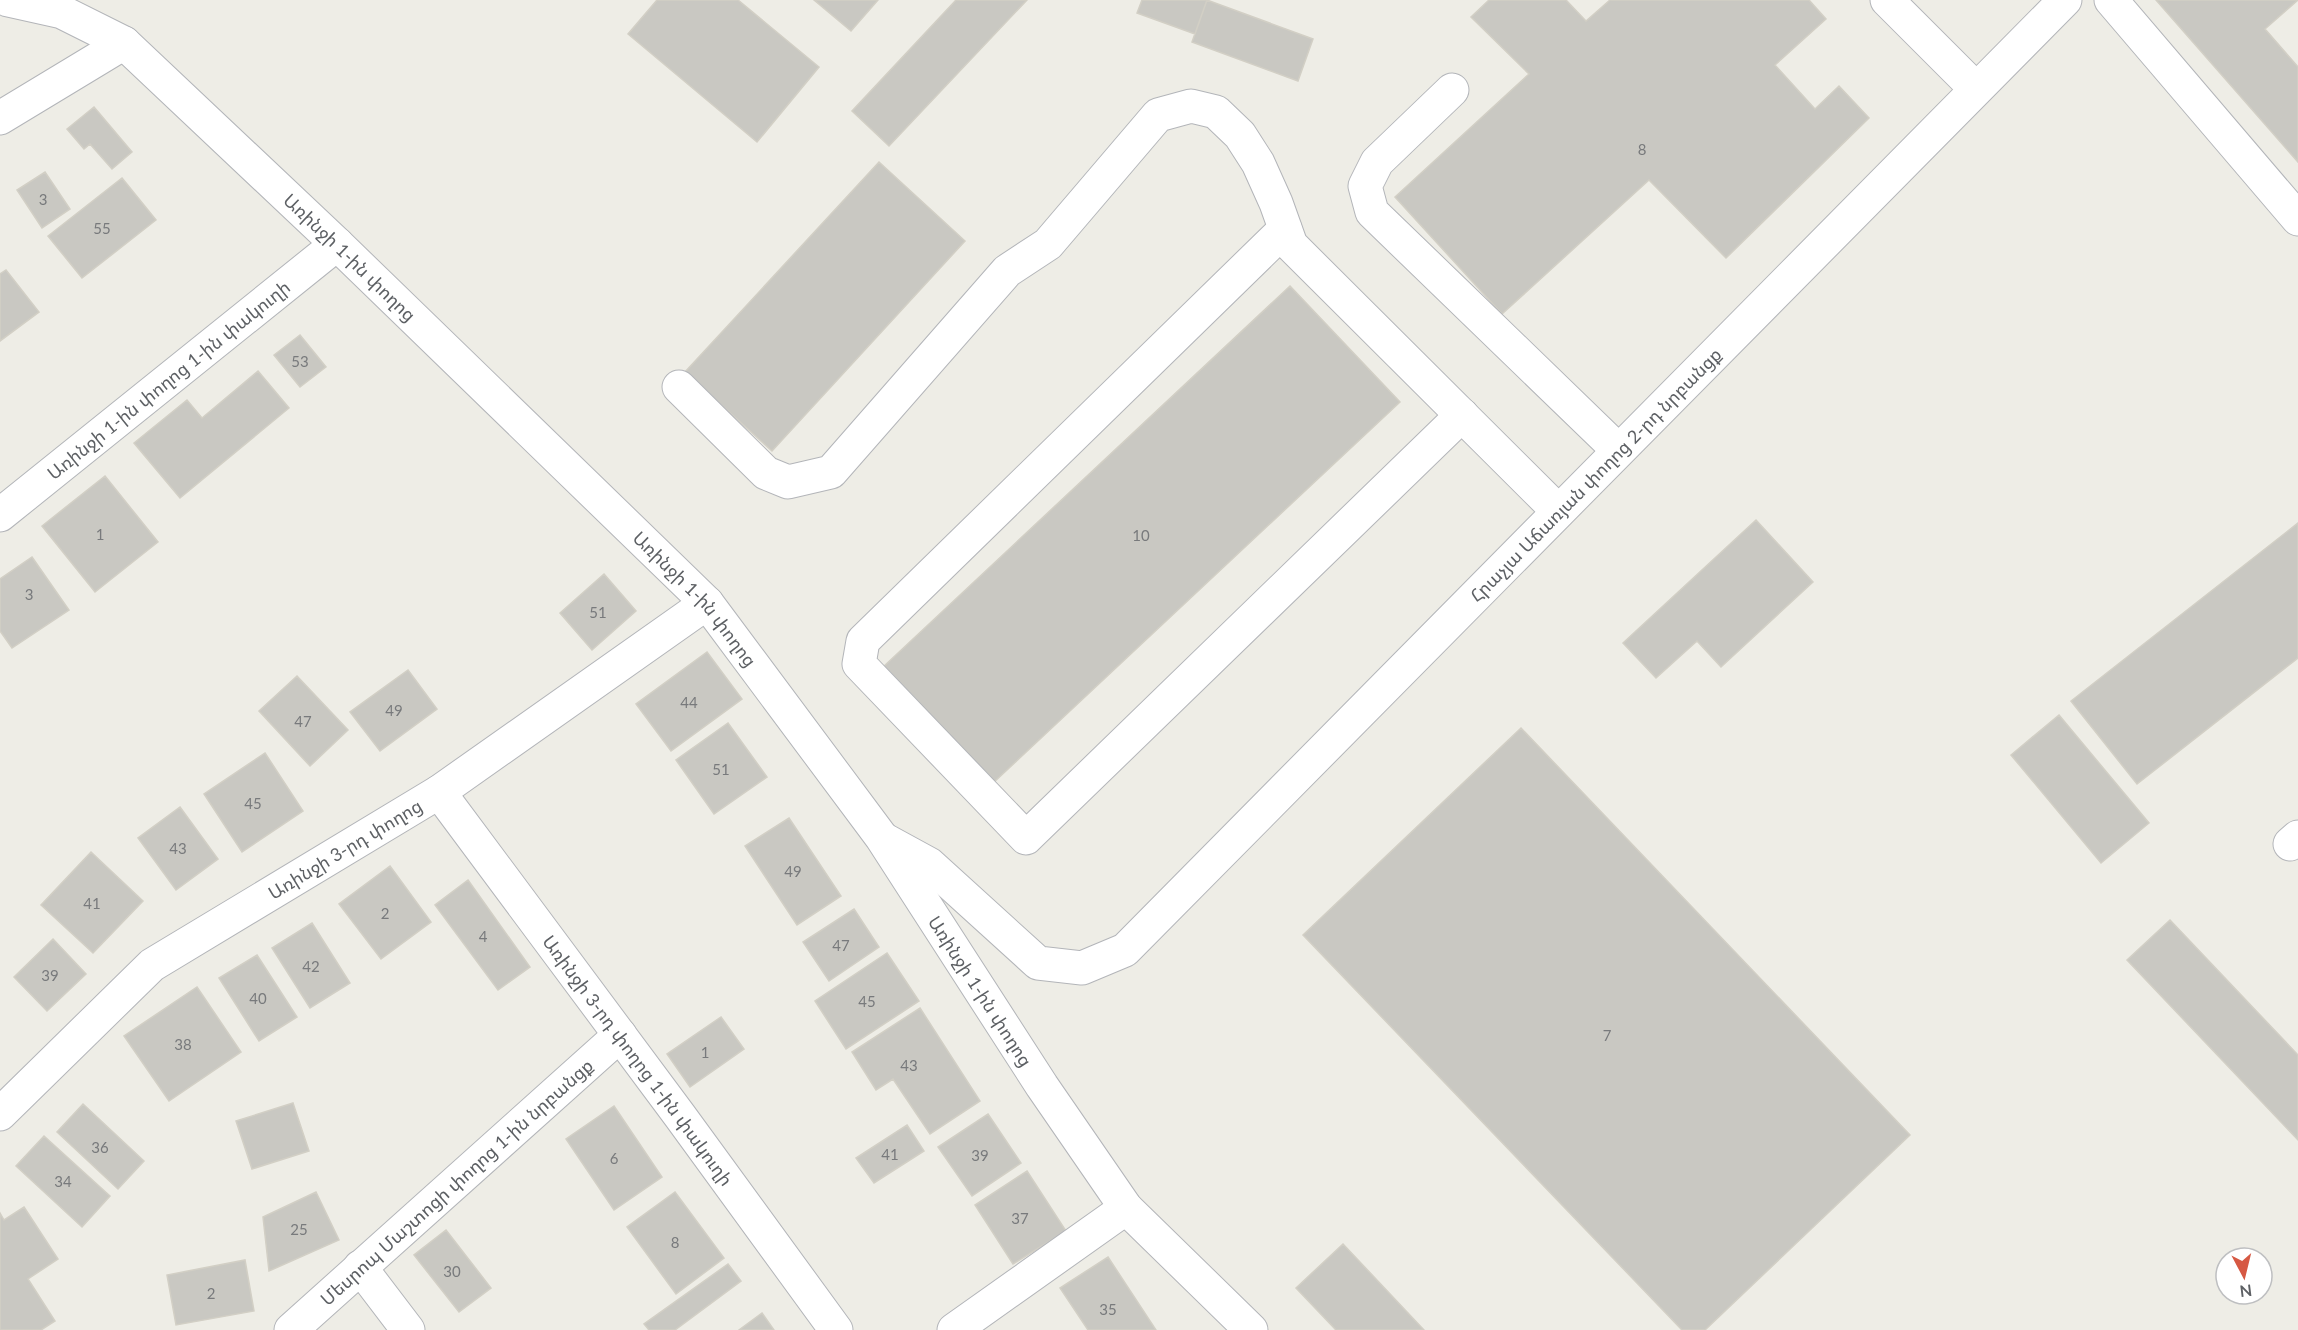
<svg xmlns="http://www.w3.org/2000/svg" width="2298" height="1330" viewBox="0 0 2298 1330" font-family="Lato,'Noto Sans Armenian',sans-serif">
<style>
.building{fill:#c9c8c2;stroke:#d2cfc5;stroke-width:1.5}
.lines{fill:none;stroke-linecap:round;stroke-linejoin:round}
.minor-casing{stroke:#b3b5b9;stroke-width:35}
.minor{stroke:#fff;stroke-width:33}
.labels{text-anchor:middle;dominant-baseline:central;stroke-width:4.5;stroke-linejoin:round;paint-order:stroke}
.number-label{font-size:15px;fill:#787a7c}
.street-label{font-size:18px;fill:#5d6064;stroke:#fff}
</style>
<rect width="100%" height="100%" fill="#eeede6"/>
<path class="building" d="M657 0H738L819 67 757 142 628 34Z
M814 0H878L851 31Z
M956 0H1027L889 146 852 111Z
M1142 0H1207L1195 34 1137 13Z
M1207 0 1313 39 1298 81 1192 42Z
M1489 0H1566L1586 21 1610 0H1809L1826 19 1775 65 1815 109 1839 86 1869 118 1726 258 1649 180 1502 314 1395 197 1529 74 1471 17Z
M2156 0H2298L2265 29 2298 67V162Z
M94 107 132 152 112 169 90 144 84 149 67 129Z
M879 162 965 241 772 451 685 372Z
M45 172 70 209 42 228 17 190Z
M122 178 156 220 82 278 48 236Z
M6 270 39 312 0 341V274Z
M1290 286 1400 402 992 784 882 668Z
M300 335 326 367 300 387 274 355Z
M258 371 289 408 180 498 134 443 187 400 202 418Z
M105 476 158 542 95 592 42 526Z
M1756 520 1813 582 1721 667 1697 641 1656 678 1623 643Z
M2298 523V658L2137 784 2071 701Z
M32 557 69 610 12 648 0 631V579Z
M604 574 636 611 592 650 560 613Z
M707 652 742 699 671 751 636 704Z
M408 670 437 709 380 751 350 712Z
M297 676 348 730 310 766 259 711Z
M2059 715 2149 823 2101 863 2011 755Z
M728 723 767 777 714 814 676 760Z
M1521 728 1910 1135 1705 1330H1682L1303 935Z
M265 753 303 811 242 852 204 794Z
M180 807 218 859 176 890 138 838Z
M789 818 841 896 797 925 745 846Z
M91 852 143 901 93 953 41 905Z
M390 866 431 922 381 959 339 904Z
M468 880 530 967 498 990 435 905Z
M854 909 879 947 829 981 803 942Z
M2170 920 2298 1055V1140L2127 960Z
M312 923 350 983 310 1008 272 948Z
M53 939 86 974 47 1011 14 977Z
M887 953 919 1001 846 1049 815 1001Z
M257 955 297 1017 259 1041 219 978Z
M197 987 241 1052 169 1101 124 1036Z
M920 1008 980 1101 930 1134 893 1079 876 1090 852 1052Z
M721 1017 744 1049 690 1087 667 1054Z
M293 1103 309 1151 252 1169 236 1121Z
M83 1104 144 1161 118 1189 57 1132Z
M614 1106 662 1177 614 1210 566 1139Z
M988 1114 1021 1163 972 1196 938 1147Z
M907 1125 924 1151 874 1183 856 1158Z
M44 1136 110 1196 82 1227 16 1166Z
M1027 1171 1066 1231 1013 1264 975 1205Z
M316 1192 339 1240 269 1271 263 1217Z
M675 1192 724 1258 676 1294 627 1227Z
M24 1207 58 1259 28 1279 55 1321 41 1330H0V1213L4 1220Z
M446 1230 491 1288 459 1312 414 1255Z
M1343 1244 1424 1330H1336L1296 1288Z
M1108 1257 1156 1330H1088L1060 1288Z
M245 1260 254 1311 176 1325 167 1275Z
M728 1264 741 1281 675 1330H649L644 1324Z
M762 1313 774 1330H739Z"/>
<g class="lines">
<defs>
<g id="minor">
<path id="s1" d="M8 0 62 12 124 43 337 244 707 603 882 838 1042 1086 1126 1208 1251 1330"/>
<path d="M1887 0 1975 88"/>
<path d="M2111 0 2298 219"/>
<path d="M1452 90 1377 162 1365 186 1372 212 1618 450"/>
<path d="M0 118 124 43"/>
<path d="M1285 229 863 641 859 664 1026 838 1462 415"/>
<path d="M679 387 766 473 788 482 831 472 1007 271 1048 244 1158 115 1191 106 1216 112 1240 135 1258 163 1276 203 1291 245 1558 511"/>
<path id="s2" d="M0 515 337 244"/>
<path id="s3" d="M439 792 680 1116 836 1330"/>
<path id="s4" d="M885 840 929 864 1038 963 1082 968 1125 950 2065 0"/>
<path d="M2290 844 2298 837"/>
<path id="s5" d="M0 1114 152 965 439 792 707 603"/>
<path d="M360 1267 408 1330"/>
<path id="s6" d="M291 1330 620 1035"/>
<path d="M954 1330 1126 1208"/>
</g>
</defs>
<use href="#minor" class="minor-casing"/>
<use href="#minor" class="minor"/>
</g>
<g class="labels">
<g class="number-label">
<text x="1642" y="149">8</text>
<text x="43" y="199">3</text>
<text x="102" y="228">55</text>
<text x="300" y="361">53</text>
<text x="100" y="534">1</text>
<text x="1141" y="535">10</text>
<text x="29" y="594">3</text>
<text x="598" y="612">51</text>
<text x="689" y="702">44</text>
<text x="394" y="710">49</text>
<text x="303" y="721">47</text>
<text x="721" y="769">51</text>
<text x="253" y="803">45</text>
<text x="178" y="848">43</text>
<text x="793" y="871">49</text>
<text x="92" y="903">41</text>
<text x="385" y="913">2</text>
<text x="483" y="936">4</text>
<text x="841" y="945">47</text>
<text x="311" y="966">42</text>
<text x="50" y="975">39</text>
<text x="258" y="998">40</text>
<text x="867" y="1001">45</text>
<text x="1607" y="1035">7</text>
<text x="183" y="1044">38</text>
<text x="705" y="1052">1</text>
<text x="909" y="1065">43</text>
<text x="100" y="1147">36</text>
<text x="890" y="1154">41</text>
<text x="980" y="1155">39</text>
<text x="614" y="1158">6</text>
<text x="63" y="1181">34</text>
<text x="1020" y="1218">37</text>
<text x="299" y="1229">25</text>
<text x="675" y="1242">8</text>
<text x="452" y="1271">30</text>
<text x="211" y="1293">2</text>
<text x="1108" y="1309">35</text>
</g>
<g class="street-label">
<text stroke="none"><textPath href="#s1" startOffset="436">Առինջի 1-ին փողոց</textPath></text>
<text stroke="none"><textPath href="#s2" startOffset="216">Առինջի 1-ին փողոց 1-ին փակուղի</textPath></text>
<text stroke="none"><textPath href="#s4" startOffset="957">Հրաչյա Աճառյան փողոց 2-րդ նրբանցք</textPath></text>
<text stroke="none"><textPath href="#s1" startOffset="922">Առինջի 1-ին փողոց</textPath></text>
<text stroke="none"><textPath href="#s5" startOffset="438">Առինջի 3-րդ փողոց</textPath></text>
<text stroke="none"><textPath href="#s1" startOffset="1408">Առինջի 1-ին փողոց</textPath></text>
<text stroke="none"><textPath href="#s3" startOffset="334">Առինջի 3-րդ փողոց 1-ին փակուղի</textPath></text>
<text stroke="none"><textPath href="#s6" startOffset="222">Մեսրոպ Մաշտոցի փողոց 1-ին նրբանցք</textPath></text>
</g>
</g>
<g transform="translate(2244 1276) rotate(173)"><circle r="28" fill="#ffffff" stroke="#bebfc1" stroke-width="1.5"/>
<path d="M0-4.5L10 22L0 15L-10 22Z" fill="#d65843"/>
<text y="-9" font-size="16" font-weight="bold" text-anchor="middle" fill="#5d6064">N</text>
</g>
</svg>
